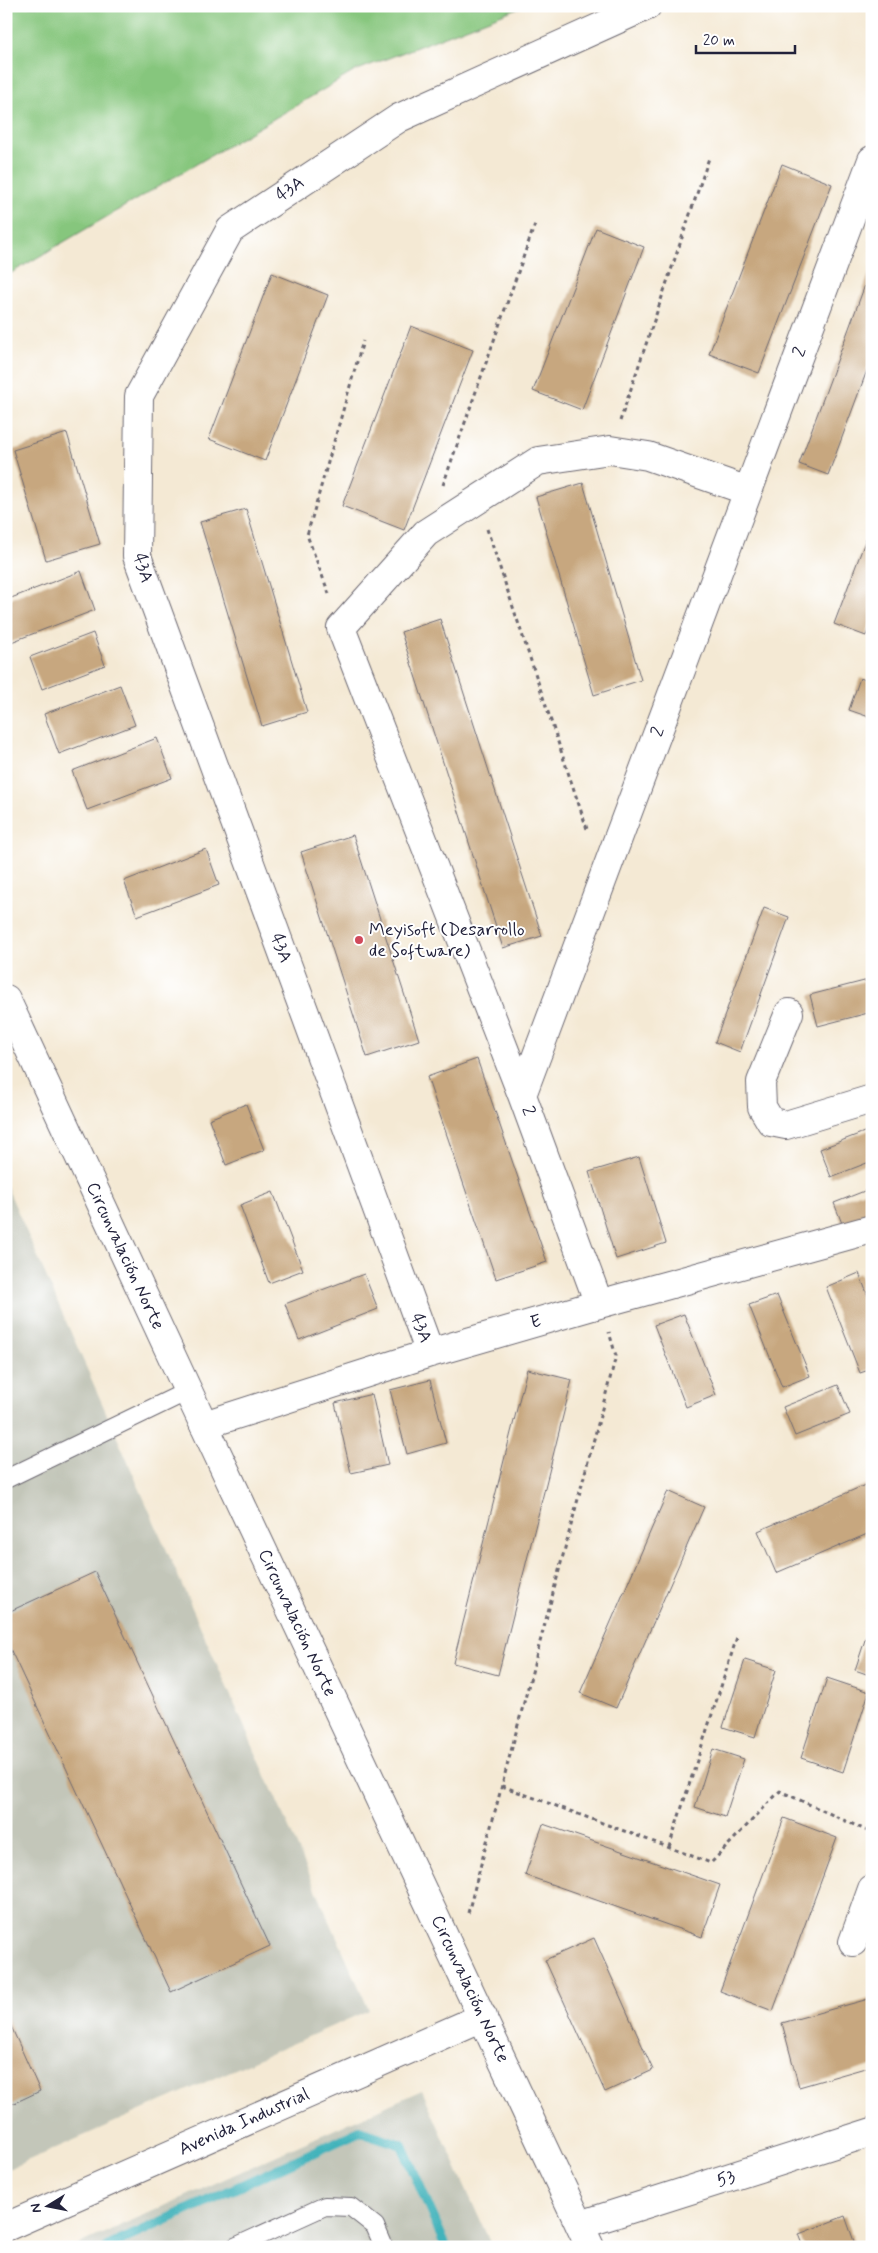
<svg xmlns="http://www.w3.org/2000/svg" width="878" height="2253" viewBox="0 0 878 2253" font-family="Mynerve,sans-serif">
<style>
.industrial{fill:#c3c6b9}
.green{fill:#86c67d;stroke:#54745c}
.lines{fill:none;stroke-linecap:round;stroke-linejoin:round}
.stream{stroke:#43b3bb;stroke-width:10}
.building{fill:#c7a77f}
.lane-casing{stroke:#6c6871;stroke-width:20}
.street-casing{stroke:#6c6871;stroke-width:30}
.secondary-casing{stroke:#6c6871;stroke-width:30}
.primary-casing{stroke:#6c6871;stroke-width:30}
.path{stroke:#6c6871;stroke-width:3;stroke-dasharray:4 4;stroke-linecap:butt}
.lane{stroke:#fff;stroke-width:18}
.street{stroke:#fff;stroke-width:28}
.secondary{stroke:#fff;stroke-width:28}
.primary{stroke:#fff;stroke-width:28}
.poi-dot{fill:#d1495b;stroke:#fff;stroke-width:2}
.labels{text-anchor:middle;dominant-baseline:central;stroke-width:4;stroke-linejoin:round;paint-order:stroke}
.street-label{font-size:18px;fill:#22223b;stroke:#fff}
.poi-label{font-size:18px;fill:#22223b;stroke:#fff;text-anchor:start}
</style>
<rect width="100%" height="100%" fill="#fff"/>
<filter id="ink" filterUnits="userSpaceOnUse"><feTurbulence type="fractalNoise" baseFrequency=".02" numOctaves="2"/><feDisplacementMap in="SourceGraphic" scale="10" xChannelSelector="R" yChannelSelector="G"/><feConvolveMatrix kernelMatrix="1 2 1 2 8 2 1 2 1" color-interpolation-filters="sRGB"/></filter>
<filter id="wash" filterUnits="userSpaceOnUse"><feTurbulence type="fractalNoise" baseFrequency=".0096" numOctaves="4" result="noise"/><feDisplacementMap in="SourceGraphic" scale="20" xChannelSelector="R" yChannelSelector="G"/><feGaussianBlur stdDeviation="1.12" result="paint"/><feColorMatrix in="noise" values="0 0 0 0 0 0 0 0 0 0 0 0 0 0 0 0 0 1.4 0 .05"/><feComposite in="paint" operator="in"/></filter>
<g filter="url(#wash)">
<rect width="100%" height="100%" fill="#f4e9d4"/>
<path class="industrial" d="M6 1185 369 2010 6 2170Z
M422 2090 492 2247H73Z"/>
<path class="green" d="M6 6H523L355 71 6 276Z"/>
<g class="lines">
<path class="stream" d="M107 2247 360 2131 402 2145 446 2247"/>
</g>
<g id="blocks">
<path class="building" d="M782 164 832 184 759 373 709 354Z
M596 228 644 247 582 410 533 391Z
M872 266V357L828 475 799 464Z
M272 273 328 295 265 461 209 439Z
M411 326 473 350 404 530 342 506Z
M67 433 100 544 46 560 13 450Z
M583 483 641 680 594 695 536 497Z
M246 509 307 712 262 726 200 522Z
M872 523V619L866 636 834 624Z
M81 571 95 610 6 644V600Z
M440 619 542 936 503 948 401 632Z
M93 633 105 665 42 689 30 657Z
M860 678 872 682V718L849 710Z
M120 685 135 725 59 754 44 714Z
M157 738 172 778 87 810 72 771Z
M353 835 419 1040 367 1057 301 852Z
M206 849 219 885 137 916 124 881Z
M764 908 789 917 740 1052 715 1042Z
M872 979V1012L818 1026 810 995Z
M477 1059 547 1262 496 1279 427 1077Z
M246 1104 264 1150 226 1165 209 1119Z
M872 1129V1161L831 1177 820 1149Z
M639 1157 666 1243 616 1259 589 1172Z
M872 1188V1220L845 1231 834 1203Z
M273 1192 303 1270 269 1283 240 1205Z
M859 1273 872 1306V1369L860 1373 826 1287Z
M364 1274 378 1309 299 1340 285 1304Z
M777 1295 810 1376 782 1387 749 1305Z
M684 1314 716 1395 686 1407 654 1325Z
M527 1369 572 1380 498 1675 453 1663Z
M430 1380 446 1443 407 1454 390 1390Z
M838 1385 850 1414 795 1436 783 1407Z
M372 1394 388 1465 351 1473 335 1403Z
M872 1482V1532L776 1573 758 1531Z
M668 1491 704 1507 616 1708 580 1693Z
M95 1572 270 1946 171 1992 6 1640V1613Z
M871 1622H872V1676L855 1670Z
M745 1660 776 1670 755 1737 723 1727Z
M827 1678 869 1692 843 1772 801 1758Z
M713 1749 744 1759 725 1817 695 1807Z
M784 1818 837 1838 773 2011 720 1991Z
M543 1824 720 1885 702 1937 525 1875Z
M594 1938 653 2070 605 2092 545 1960Z
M872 1998V2066L799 2087 782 2023Z
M6 2015 40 2091 6 2107Z
M845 2216 856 2247H804L799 2234Z"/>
</g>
</g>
<g filter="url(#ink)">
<use href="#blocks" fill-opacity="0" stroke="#6c6871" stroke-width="1"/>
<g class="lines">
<defs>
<path id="lane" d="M6 1479 188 1391
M235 2247 325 2206 351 2207 375 2226 384 2247"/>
<path id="street" d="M789 1013 761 1082 762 1107 771 1122 786 1125 872 1099
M522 1095 872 160
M599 1304 522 1095 341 628 426 533 538 461 610 450 648 456 748 491
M430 1353 137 556 139 396 230 230 399 118 647 6
M204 1425 430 1353 599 1304 872 1229
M853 1942 872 1889
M6 2227 483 2017"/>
<path id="secondary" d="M580 2225 872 2132"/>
<path id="primary" d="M6 999 188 1391 590 2247"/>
</defs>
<use href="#lane" class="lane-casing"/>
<use href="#street" class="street-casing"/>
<use href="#secondary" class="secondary-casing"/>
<use href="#primary" class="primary-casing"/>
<path class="path" d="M620 421 709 158
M443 485 536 221
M487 529 587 829
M329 594 307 535 363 341
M502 1786 711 1863 780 1791 872 1833
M669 1847 738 1634
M468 1913 616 1356 609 1332"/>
<use href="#lane" class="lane"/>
<use href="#street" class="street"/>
<use href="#secondary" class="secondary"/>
<use href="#primary" class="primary"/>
</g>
</g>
<circle class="poi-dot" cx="359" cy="940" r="5"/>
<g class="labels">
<g class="street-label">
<text transform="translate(290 189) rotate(-34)">43A</text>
<text transform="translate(800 352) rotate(-69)">2</text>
<text transform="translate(143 568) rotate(74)">43A</text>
<text transform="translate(658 732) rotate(-70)">2</text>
<text transform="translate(281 948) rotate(70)">43A</text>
<text transform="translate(528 1111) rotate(70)">2</text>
<text transform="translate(125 1256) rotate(65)">Circunvalación Norte</text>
<text transform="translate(536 1322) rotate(-16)">E</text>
<text transform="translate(421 1328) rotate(70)">43A</text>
<text transform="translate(297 1623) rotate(65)">Circunvalación Norte</text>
<text transform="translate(470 1989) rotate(65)">Circunvalación Norte</text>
<text transform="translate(244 2122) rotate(-24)">Avenida Industrial</text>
<text transform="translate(726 2179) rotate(-18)">53</text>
</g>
<g class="poi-label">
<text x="369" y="930">Meyisoft (Desarrollo<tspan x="369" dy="21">de Software)</tspan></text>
</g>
</g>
<rect width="878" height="2253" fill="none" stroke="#fff" stroke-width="25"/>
<g transform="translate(48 2206) rotate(260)" stroke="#ffffff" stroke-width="4" paint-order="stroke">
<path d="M0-4L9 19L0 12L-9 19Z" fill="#22223b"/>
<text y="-8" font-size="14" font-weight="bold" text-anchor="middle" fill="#22223b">N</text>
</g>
<path d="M696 45v8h99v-8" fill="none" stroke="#22223b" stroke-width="2.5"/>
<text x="703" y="45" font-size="15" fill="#22223b" stroke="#ffffff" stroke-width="4" paint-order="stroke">20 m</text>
</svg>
